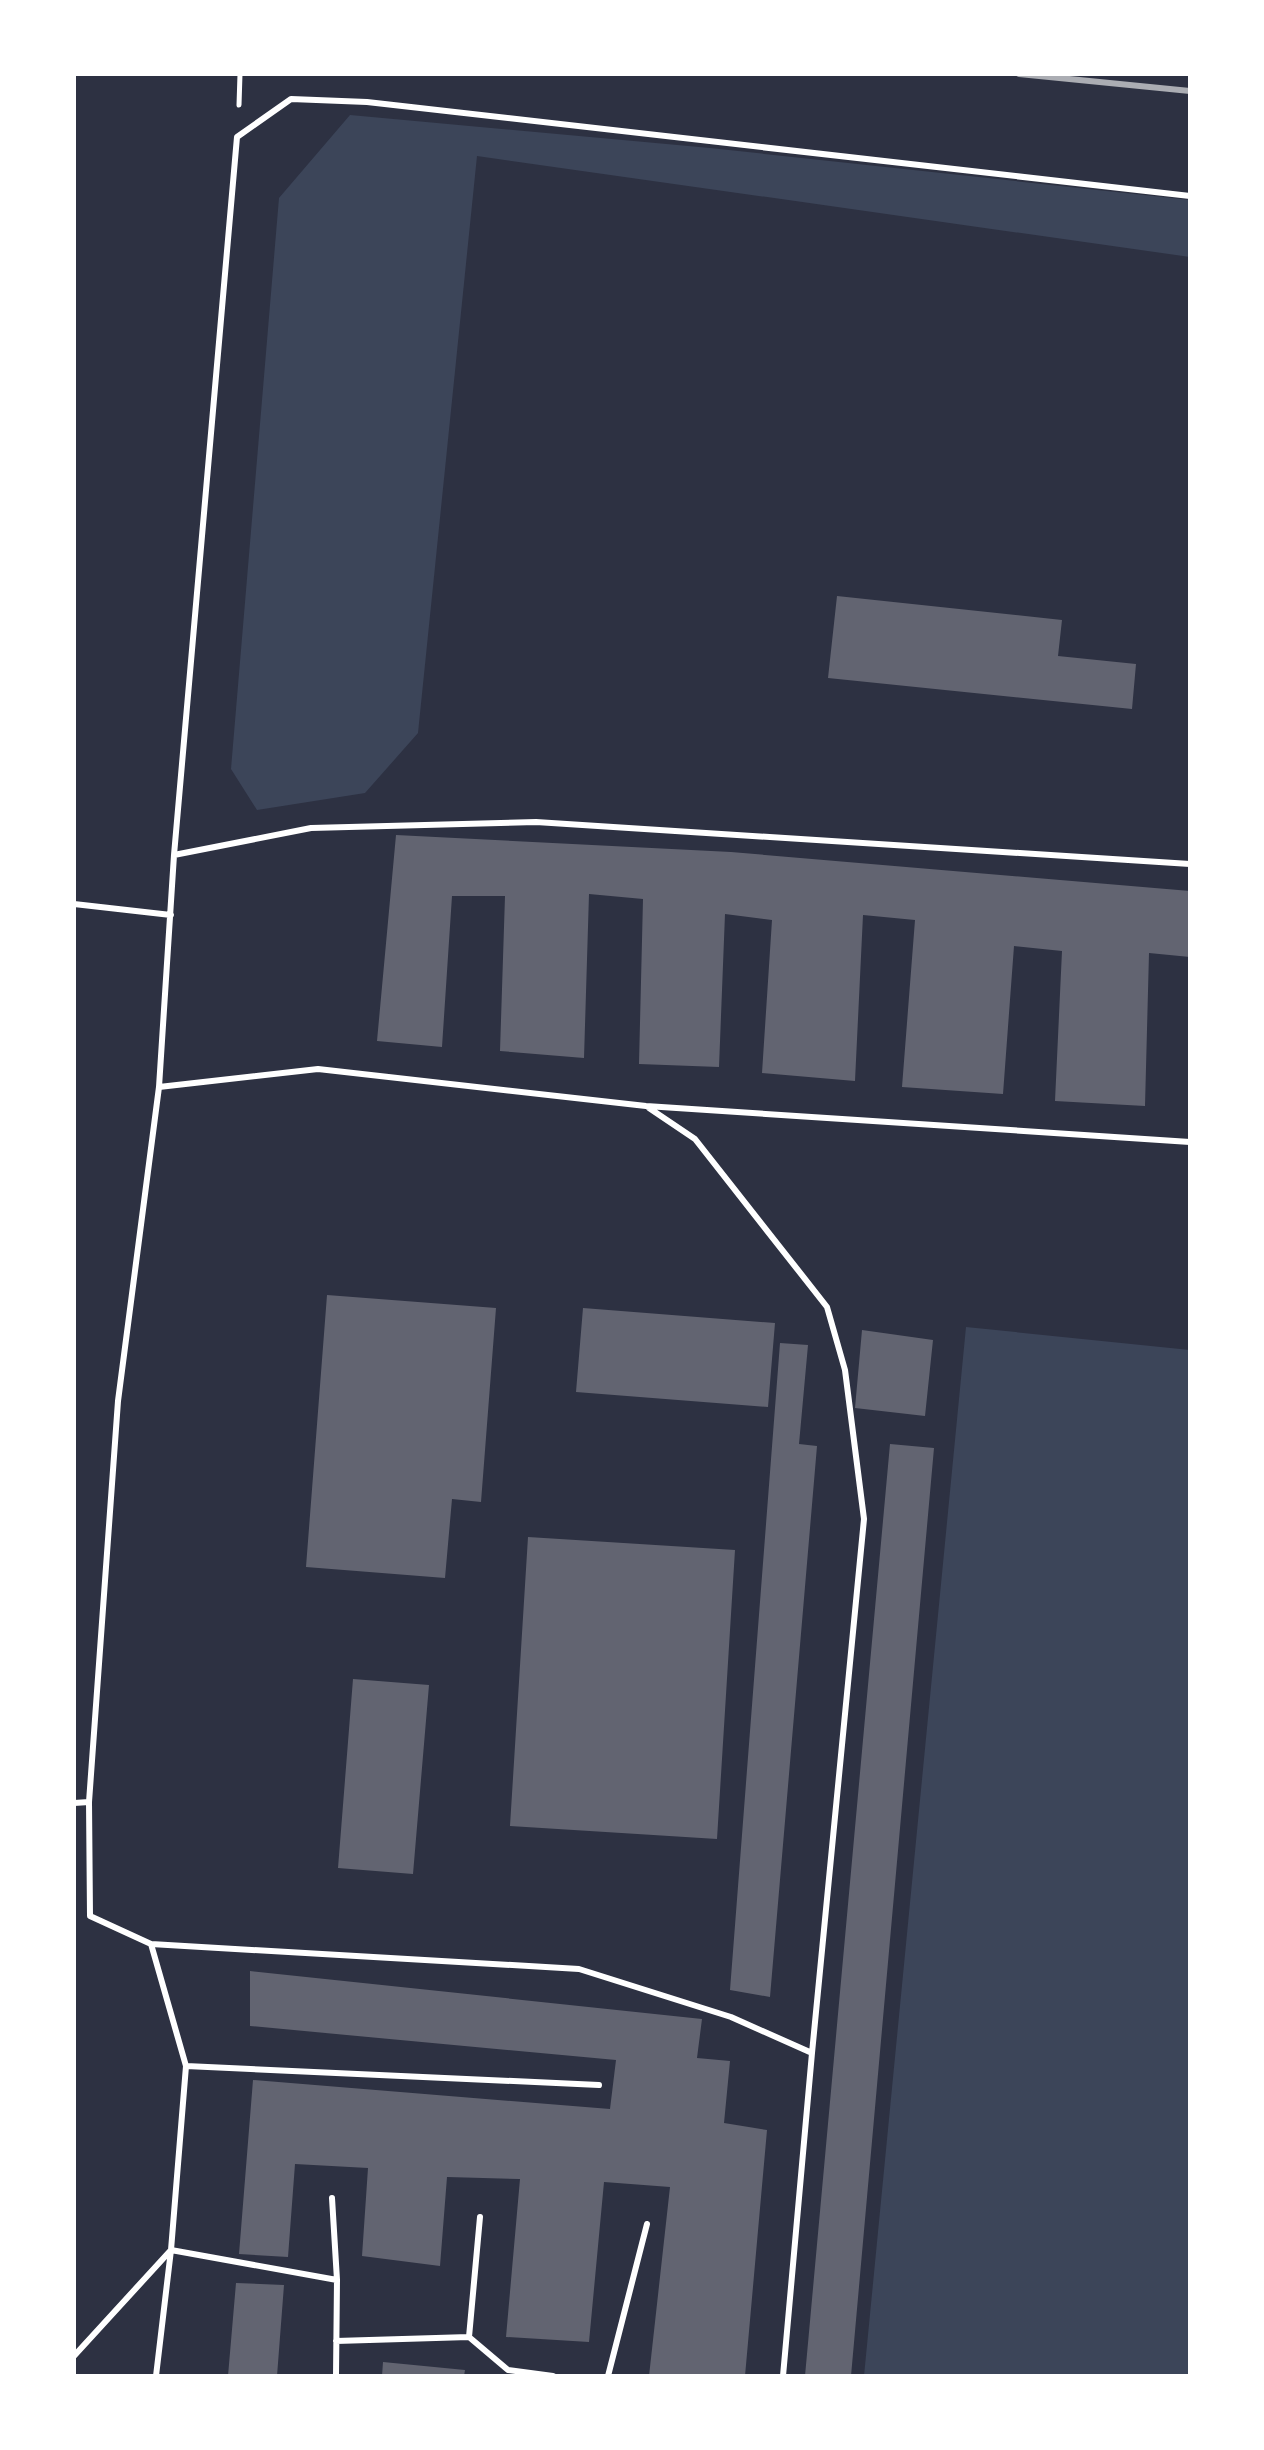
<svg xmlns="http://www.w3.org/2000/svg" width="1264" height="2450" viewBox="0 0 1264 2450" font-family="'Roboto Condensed',sans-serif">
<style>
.green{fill:#3c4559}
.building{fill:#626471}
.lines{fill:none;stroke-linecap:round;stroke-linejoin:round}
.path{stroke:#fff;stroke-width:5}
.service{stroke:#fff;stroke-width:6}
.rail{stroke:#abadb3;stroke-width:6}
</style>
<rect width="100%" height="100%" fill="#2d3142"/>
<path class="green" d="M350 115 710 148 1190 200V257L477 156 418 733 365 793 257 810 231 769 279 198Z
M966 1327 1190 1350V2376H864Z"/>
<path class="building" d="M837 596 1062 620 1058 656 1136 664 1132 709 828 678Z
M396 835 731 852 1190 891V957L1149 953 1145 1106 1055 1101 1062 951 1014 946 1003 1094 902 1087 915 920 863 915 855 1081 762 1073 772 920 725 914 719 1067 639 1064 643 899 589 894 584 1058 500 1051 505 896H452L442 1047 377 1041Z
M327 1295 496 1308 481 1502 452 1499 445 1578 306 1567Z
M583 1308 775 1323 768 1407 576 1392Z
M862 1330 933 1340 925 1416 855 1408Z
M780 1343 808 1345 799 1444 817 1446 770 1997 730 1990Z
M890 1444 934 1448 851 2376H805Z
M528 1537 735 1550 717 1839 510 1826Z
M353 1679 429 1685 413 1874 338 1868Z
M250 1971 702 2019 697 2058 730 2061 724 2123 767 2130 745 2376H649L670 2187 604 2182 589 2342 506 2337 520 2179 447 2177 440 2266 362 2256 368 2168 295 2164 288 2257 239 2254 253 2080 610 2109 616 2060 250 2026Z
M236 2283 284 2285 277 2376H228Z
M383 2362 465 2370 464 2376H382Z"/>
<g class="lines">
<path class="path" d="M239 105 240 74"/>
<path class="service" d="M174 855 311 828 536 822 1190 864
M74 904 171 915
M159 1087 318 1069 646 1106 1190 1142
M649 1108 695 1139 827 1307 845 1370 864 1519 812 2053
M89 1802 90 1916 151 1944 579 1969 731 2017 812 2053 783 2376
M74 1803 89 1802 118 1401 159 1087 174 855 237 137 291 99 367 102 1190 196
M186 2066 599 2085
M332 2198 337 2280
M469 2337 480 2217
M336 2341 469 2337 508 2370 553 2376
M74 2356 171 2250 186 2066 151 1944
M156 2376 171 2250 337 2280 336 2376
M608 2376 647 2224"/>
<path class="rail" d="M1019 74 1190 91"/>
</g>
<rect width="1264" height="2450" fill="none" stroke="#ffffff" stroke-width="152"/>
</svg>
